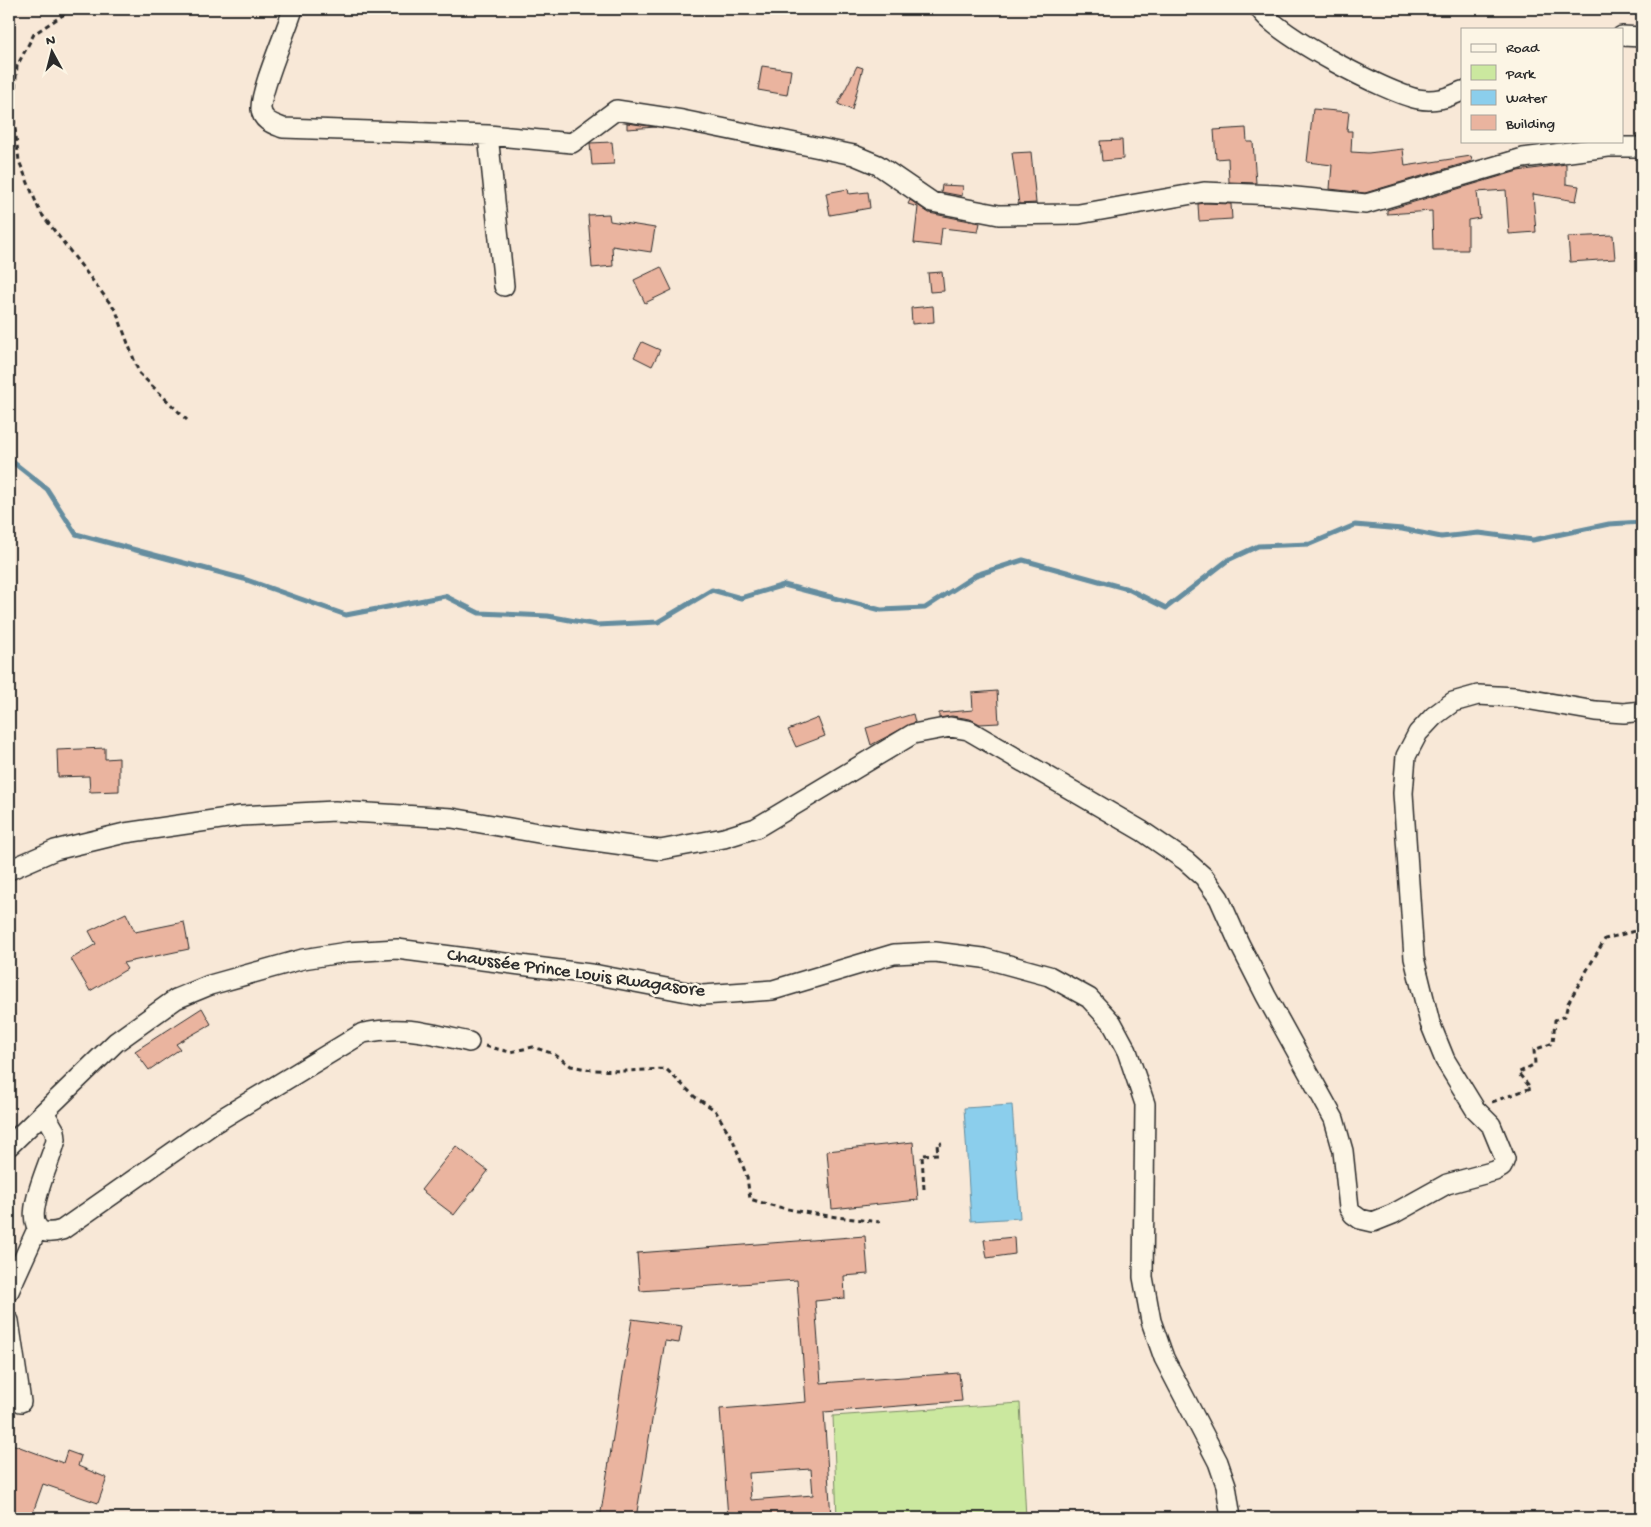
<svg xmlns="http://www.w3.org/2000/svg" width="1651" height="1527" viewBox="0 0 1651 1527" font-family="'Gochi Hand',sans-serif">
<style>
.green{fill:#cbe89f;stroke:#7b8a65}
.water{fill:#8bceec;stroke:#658d9f}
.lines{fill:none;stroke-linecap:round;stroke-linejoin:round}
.stream{stroke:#658d9f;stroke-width:5}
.building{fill:#eab49f;stroke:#2b2b2b;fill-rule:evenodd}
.minor-casing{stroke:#2b2b2b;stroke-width:22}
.path{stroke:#2b2b2b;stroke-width:3;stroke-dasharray:5 4;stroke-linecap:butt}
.minor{stroke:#fcf5e5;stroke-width:19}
.labels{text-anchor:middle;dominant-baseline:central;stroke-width:5;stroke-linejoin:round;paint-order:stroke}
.street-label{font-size:19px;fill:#2b2b2b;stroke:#fcf5e5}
</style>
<rect width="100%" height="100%" fill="#f8e8d7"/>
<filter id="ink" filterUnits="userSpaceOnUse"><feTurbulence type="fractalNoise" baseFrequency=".02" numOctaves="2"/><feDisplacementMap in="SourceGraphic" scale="10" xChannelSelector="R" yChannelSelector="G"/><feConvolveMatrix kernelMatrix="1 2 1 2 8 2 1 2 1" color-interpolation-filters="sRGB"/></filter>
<g filter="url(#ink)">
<path class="green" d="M1020 1403 1026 1518H837L833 1416Z"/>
<path class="water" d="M1012 1105 1020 1218 971 1221 964 1108Z"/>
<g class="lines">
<path class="stream" d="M9 459 47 489 76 534 244 579 346 615 445 596 479 613 548 616 597 625 658 622 712 590 741 598 784 585 881 610 925 608 976 575 1023 560 1128 589 1166 608 1228 560 1258 546 1310 544 1355 525 1402 529 1441 537 1479 533 1533 540 1609 524 1642 522"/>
</g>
<path class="building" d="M762 66 791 70 787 95 758 90Z
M857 66 863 68 852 110 838 104Z
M1313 109 1349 112 1347 131H1352L1351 152 1368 153 1403 149 1405 166 1471 156 1472 161 1365 193 1330 189 1332 165 1307 162Z
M627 123 656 127 627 129Z
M1246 128 1247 142H1253L1256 183 1229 182 1228 158 1216 159 1214 130Z
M1122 140 1123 159 1102 161 1100 141Z
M612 142 614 164 592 165 590 143Z
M1031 152 1036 203 1019 204 1012 153Z
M1566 164V184L1579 186 1576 201 1533 194 1536 232 1509 234 1506 190 1477 192 1480 218 1468 220V250H1433L1432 211 1387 214V210L1518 171Z
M942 185 963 186 962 196 941 192Z
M848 189 849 194 868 192 870 208 830 215 826 193Z
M910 200 929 213 980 223 978 232 942 228 940 246 914 243 918 207 908 204Z
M1205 203 1231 204 1232 219 1199 221 1198 204Z
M609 214 610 221 655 228 651 252 612 246 613 266 592 268 588 215Z
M1613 235 1615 259 1570 262 1568 237Z
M661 267 672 290 645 303 634 280Z
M942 272 944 291 930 292 928 273Z
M933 306 934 322 912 324 911 308Z
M642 342 660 350 652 366 634 357Z
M997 691 999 723 980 724 970 719 952 716 939 718V713L973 710 972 693Z
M913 714 915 722 871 745 866 728Z
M818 718 825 736 796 747 788 730Z
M105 748V759L119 758V791L90 792 89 776 58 777 57 750Z
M126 913 135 932 184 922 189 949 123 963 127 969 90 991 71 959 96 944 89 931Z
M202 1008 211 1024 176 1044 180 1049 149 1070 135 1051Z
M913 1142 918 1200 832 1209 827 1151Z
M456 1146 488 1171 454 1215 421 1190Z
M865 1236 868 1274 844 1276 845 1298 815 1301 821 1383 959 1373 962 1401 824 1412 831 1518H728L720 1409 806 1402 797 1280 640 1291 637 1253ZM811 1469 813 1495 751 1500 749 1473Z
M1014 1237 1015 1254 987 1258 984 1240Z
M632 1319 682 1326 679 1343 665 1341 636 1518H600Z
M9 1443 63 1463 67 1451 81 1456 78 1466 107 1478 98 1503 43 1484 31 1518H9Z"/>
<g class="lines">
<defs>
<path id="minor" d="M293 9C287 30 260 90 261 109 262 121 273 124 283 128L488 135 572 143 616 110 682 120 854 155 878 165 932 202 999 215 1079 214 1204 192 1276 195 1366 204 1523 158 1608 147H1642
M1260 9C1276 35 1387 93 1418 99 1435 102 1447 98 1462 91
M1622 36 1642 37
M488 135 504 286
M9 870 55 850 125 833 241 816 335 811 452 818 544 834 660 850 724 838 756 828 913 734 950 727 968 730 1142 831 1186 861 1204 877 1219 898 1239 943 1266 996 1334 1119 1343 1151 1349 1208 1353 1214 1360 1219 1373 1222 1393 1214 1447 1184 1495 1171 1502 1167 1505 1159 1491 1125 1475 1109 1445 1060 1430 1023 1414 958 1403 793 1406 756 1418 733 1434 716 1453 702 1478 695 1515 697 1595 711 1624 713 1642 711
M44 1112 55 1131 56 1139C53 1160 5 1247 62 1230L216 1122 363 1033C405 1025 429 1033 469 1042
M9 1146 116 1042 176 999 210 985 303 959 347 952 397 949 598 975 703 995 773 990 894 954 935 952 983 958 1049 976 1089 998 1112 1023 1127 1051 1145 1104 1143 1277 1151 1321 1164 1358 1218 1462 1226 1485 1231 1518
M9 1291 38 1227
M9 1321 21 1402"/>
</defs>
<use href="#minor" class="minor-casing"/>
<path class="path" d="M72 9 34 34 17 66 13 112 19 161 40 212 116 311 139 373 187 420
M485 1046 510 1052 533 1047 554 1054 571 1066 592 1070 625 1071 666 1069 695 1097 715 1110 733 1140 747 1177 750 1199C793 1213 836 1217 880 1222
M1492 1102 1531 1088 1518 1073 1535 1064 1534 1050 1553 1043 1555 1020 1565 1016 1568 1003 1605 939 1642 929
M924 1189 922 1155 938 1154 937 1144 942 1143"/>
<use href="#minor" class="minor"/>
</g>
</g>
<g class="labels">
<g class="street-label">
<text transform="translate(576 974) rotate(8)">Chaussée Prince Louis Rwagasore</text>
</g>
</g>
<rect width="1651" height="1527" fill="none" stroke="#fcf5e5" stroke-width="30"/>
<rect x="15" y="15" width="1621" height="1497" fill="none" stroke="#2b2b2b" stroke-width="2" filter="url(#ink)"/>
<rect x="1461" y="28" width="162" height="115" fill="#fcf5e5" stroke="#a8a49b"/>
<rect x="1471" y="44" width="25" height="8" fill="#fcf5e5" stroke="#a8a49b"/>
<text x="1506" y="52" font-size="15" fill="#2b2b2b">Road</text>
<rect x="1471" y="65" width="25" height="15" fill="#cbe89f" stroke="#a8a49b"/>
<text x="1506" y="78" font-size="15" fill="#2b2b2b">Park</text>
<rect x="1471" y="90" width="25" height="15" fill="#8bceec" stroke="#a8a49b"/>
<text x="1506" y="102" font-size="15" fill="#2b2b2b">Water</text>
<rect x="1471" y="115" width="25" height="15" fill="#eab49f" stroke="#a8a49b"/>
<text x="1506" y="128" font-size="15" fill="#2b2b2b">Building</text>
<g transform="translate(52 52) rotate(353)" stroke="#fcf5e5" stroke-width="4" paint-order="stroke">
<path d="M0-4L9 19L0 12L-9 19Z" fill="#2b2b2b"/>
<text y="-8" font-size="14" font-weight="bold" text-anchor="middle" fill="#2b2b2b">N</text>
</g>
</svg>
